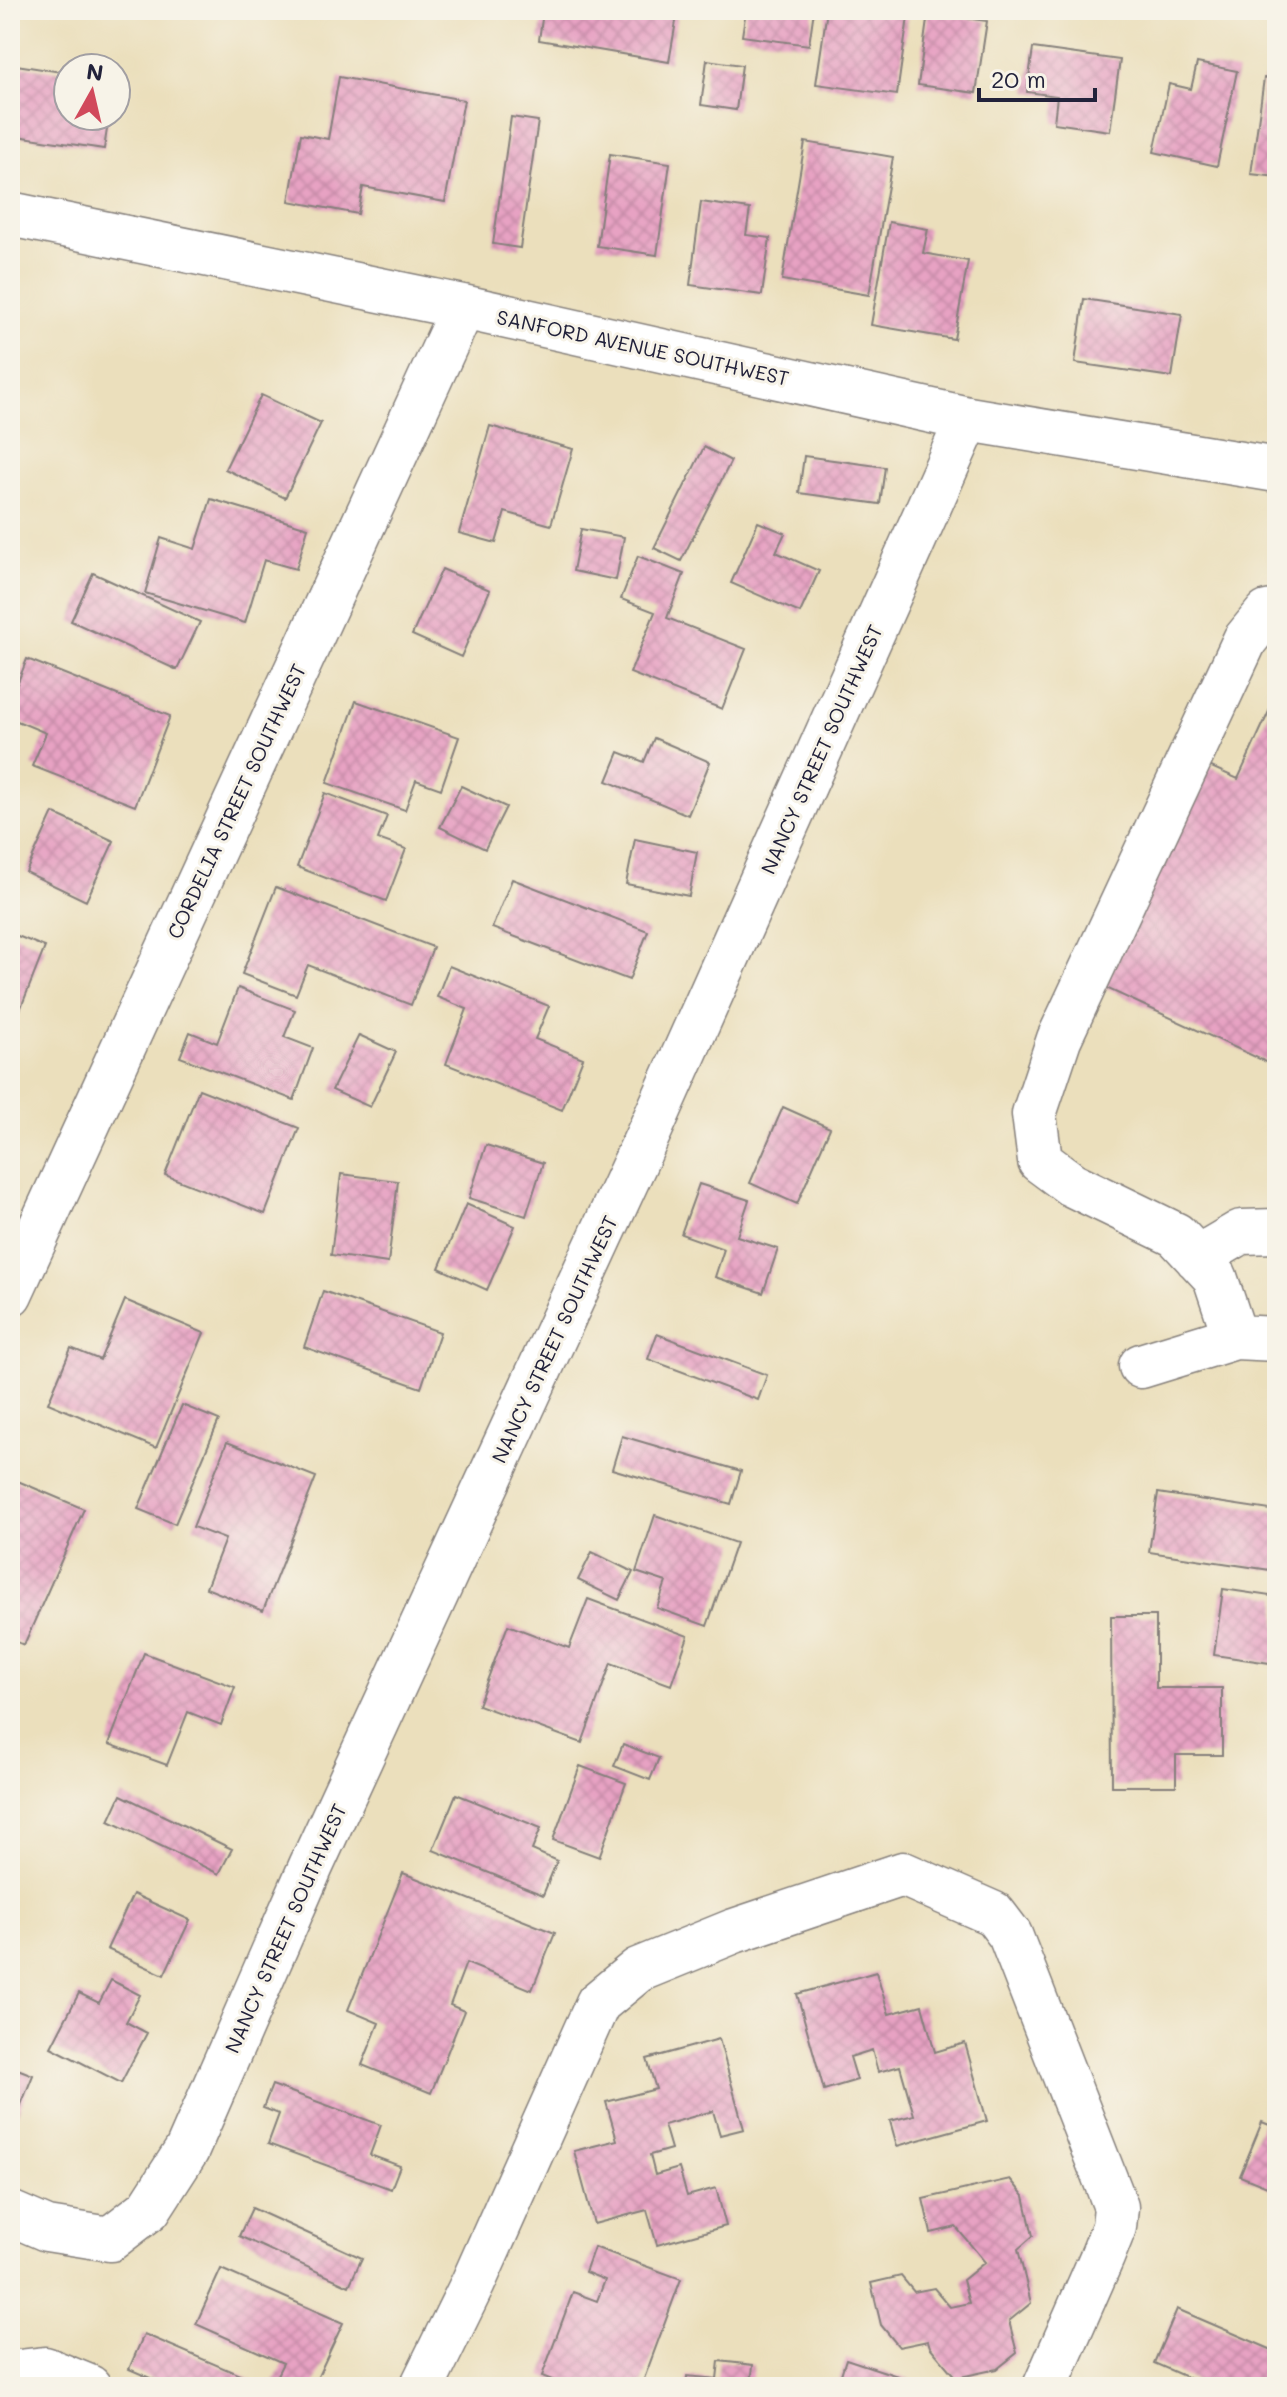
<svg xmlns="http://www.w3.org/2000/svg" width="1287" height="2397" viewBox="0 0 1287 2397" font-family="Mali,sans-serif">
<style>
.building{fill:url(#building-cross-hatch)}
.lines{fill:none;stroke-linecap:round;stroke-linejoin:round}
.minor-casing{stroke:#86807c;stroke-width:47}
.minor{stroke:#fff;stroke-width:44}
.labels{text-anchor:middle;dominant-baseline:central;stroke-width:6;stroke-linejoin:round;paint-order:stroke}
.street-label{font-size:20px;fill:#22223b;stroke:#f7f3e8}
</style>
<defs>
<pattern id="building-cross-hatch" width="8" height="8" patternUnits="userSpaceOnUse" patternTransform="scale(2)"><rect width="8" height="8" fill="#e7a2c3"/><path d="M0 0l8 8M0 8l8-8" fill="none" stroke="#c68ba8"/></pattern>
</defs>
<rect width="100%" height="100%" fill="#f7f3e8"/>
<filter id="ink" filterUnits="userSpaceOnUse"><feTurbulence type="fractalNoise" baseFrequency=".0125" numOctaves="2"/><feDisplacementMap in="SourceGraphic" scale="16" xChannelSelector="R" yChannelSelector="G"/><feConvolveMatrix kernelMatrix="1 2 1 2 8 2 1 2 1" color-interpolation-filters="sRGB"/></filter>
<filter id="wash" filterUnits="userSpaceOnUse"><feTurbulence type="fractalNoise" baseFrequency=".006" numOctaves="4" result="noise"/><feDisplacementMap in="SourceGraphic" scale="32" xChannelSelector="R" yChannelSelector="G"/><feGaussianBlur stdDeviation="1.8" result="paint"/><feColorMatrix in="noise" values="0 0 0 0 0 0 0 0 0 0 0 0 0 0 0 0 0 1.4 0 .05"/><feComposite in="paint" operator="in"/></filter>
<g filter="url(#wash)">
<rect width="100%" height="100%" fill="#ebdfbc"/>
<g id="blocks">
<path class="building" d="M582 10H678L669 62 539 40 543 12 581 18Z
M746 10H814L809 45 742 36Z
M827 10H856L908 17 897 95 816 84Z
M928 13 987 21 976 93 918 85Z
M1033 48 1120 60 1110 131 1054 123 1057 96 1027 92Z
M707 60 742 65 736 110 701 105Z
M1197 63 1237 71 1217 166 1154 152 1169 84 1191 89Z
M10 64 68 73V116H109L104 149 10 135Z
M339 77 464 100 445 202 363 187 358 214 289 201 301 134 328 139Z
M1264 78 1277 79V177L1251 174Z
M511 117 538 121 520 248 493 244Z
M805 142 893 157 869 295 782 280Z
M610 154 670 163 657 255 597 246Z
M701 202 750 209 746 235 770 238 762 295 690 285Z
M889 222 928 229 923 253 968 261 954 339 871 325Z
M1084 299 1182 314 1172 377 1075 363Z
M261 395 321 423 285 498 225 469Z
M490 426 573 449 551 525 505 512 496 543 459 533Z
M704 447 731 461 681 561 654 548Z
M804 456 885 467 880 504 799 493Z
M211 499 308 528 296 569 264 560 245 623 145 593 161 538 195 549Z
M758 522 785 533 776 552 819 571 800 613 731 583Z
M581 529 624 537 616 580 573 571Z
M638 556 684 574 667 618 746 649 722 709 630 673 655 612 621 599Z
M442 569 490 590 461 657 412 635Z
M93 573 200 622 177 670 71 621Z
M27 659 170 716 135 806 32 766 46 733 10 718V702Z
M1277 694V1067L1104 987 1207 765 1238 779Z
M356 701 459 737 441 789 416 780 405 810 327 783Z
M654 738 710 762 688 815 607 781 619 752 644 762Z
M461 786 506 807 485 849 440 827Z
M325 793 387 816 378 839 406 849 386 901 297 867Z
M53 813 114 841 86 901 26 872Z
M635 839 697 852 689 896 626 884Z
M512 879 648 931 629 980 492 928Z
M276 887 433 947 411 1005 308 965 296 995 242 974Z
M10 933 45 947 10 1035Z
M449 966 549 1006 535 1039 583 1058 562 1110 446 1064 467 1009 437 997Z
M238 988 295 1010 284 1037 313 1048 294 1100 180 1057 190 1032 217 1043Z
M359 1035 396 1052 370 1107 332 1090Z
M199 1089 299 1128 265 1214 165 1175Z
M783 1107 830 1128 797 1204 750 1183Z
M486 1145 543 1163 526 1216 469 1198Z
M341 1174 398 1181 388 1263 331 1255Z
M699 1184 749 1200 737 1236 778 1249 763 1293 715 1277 724 1249 681 1234Z
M466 1204 515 1226 487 1290 439 1268Z
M323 1291 440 1332 421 1388 304 1347Z
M125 1300 204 1333 156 1448 48 1403 71 1348 100 1360Z
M657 1334 767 1375 758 1400 648 1359Z
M182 1405 219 1420 175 1524 138 1509Z
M622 1436 741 1471 731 1504 612 1469Z
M227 1442 316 1477 263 1611 206 1588 225 1539 193 1527Z
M13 1479 84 1509 24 1645 10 1639V1486Z
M1158 1493 1277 1511V1571L1149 1552Z
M655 1515 736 1543 707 1626 657 1608 666 1582 636 1572Z
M592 1552 633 1572 619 1600 578 1580Z
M1223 1589 1277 1597V1664L1214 1655Z
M588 1599 688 1636 671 1685 611 1663 582 1743 478 1705 508 1625 569 1648Z
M1111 1616H1156V1688H1222V1755H1176V1786H1112Z
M144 1653 235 1687 221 1725 188 1712 167 1765 109 1744Z
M623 1744 659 1758 650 1780 614 1766Z
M580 1766 626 1783 599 1857 553 1840Z
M456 1794 541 1828 532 1850 557 1861 543 1895 433 1850Z
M121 1795 232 1849 219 1874 109 1821Z
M403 1873 555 1933 532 1990 466 1963 450 2005 464 2011 431 2093 362 2065 379 2023 348 2010Z
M133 1894 190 1920 164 1975 107 1949Z
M876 1972 889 2014 922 2005 935 2052 965 2043 987 2121 897 2146 890 2121 914 2115 900 2066 878 2072 872 2050 850 2057 857 2080 824 2090 797 1994Z
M111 1980 140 1995 126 2022 147 2033 121 2083 51 2047 79 1993 99 2003Z
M719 2039 744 2129 720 2135 713 2111 664 2125 671 2149 650 2155 655 2175 679 2168 687 2196 716 2188 726 2226 657 2245 647 2210 594 2224 574 2151 617 2140 606 2102 656 2089 647 2059Z
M1277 2051V2069L1269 2064Z
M10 2066 33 2075 10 2132Z
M272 2085 381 2125 370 2155 400 2166 391 2189 268 2144 279 2114 263 2108Z
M1262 2122 1277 2128V2191L1240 2176Z
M1010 2179 1024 2196 1033 2236 1018 2249 1031 2303 1009 2321 1017 2353 997 2369 956 2378 930 2347 928 2341 899 2347 881 2325 871 2283 901 2276 914 2292 934 2288 950 2307 969 2303 963 2280 985 2262 956 2227 931 2233 923 2199Z
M252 2208 362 2258 349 2286 239 2236Z
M594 2247 681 2279 641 2387H559L560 2383 542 2376 573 2292 597 2301 605 2280 585 2272Z
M221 2269 343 2323 313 2387H287L274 2381 283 2363 196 2324Z
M1177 2309 1277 2352V2387H1209L1154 2363Z
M144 2334 268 2387H171L129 2369Z
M846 2359 928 2386V2387H837Z
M719 2361 753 2365 751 2387H686L687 2376 717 2379Z"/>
</g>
</g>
<g filter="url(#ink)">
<use href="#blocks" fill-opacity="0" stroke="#86807c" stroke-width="2"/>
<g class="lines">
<defs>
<path id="minor" d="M10 214 463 307 968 419 1277 470
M1197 1258 1241 1232 1277 1231
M10 1294 463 307
M1235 1337 1215 1277 1176 1235 1071 1184 1040 1161 1034 1114 1059 1039 1245 640 1267 613 1277 611
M1141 1366 1235 1337 1277 1339
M10 2213 47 2229 110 2239 149 2209 187 2150 311 1866 651 1128 968 419
M10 2373 45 2369 89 2387
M422 2387 473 2283 598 2003 638 1970 734 1931 903 1874 994 1914 1010 1935 1116 2207 1114 2227 1102 2257 1045 2387"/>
</defs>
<use href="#minor" class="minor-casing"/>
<use href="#minor" class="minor"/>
</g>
</g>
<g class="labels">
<g class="street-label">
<text transform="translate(643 347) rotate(12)">SANFORD AVENUE SOUTHWEST</text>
<text transform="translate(821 749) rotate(-66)">NANCY STREET SOUTHWEST</text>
<text transform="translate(236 801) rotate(-65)">CORDELIA STREET SOUTHWEST</text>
<text transform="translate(554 1339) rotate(-65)">NANCY STREET SOUTHWEST</text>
<text transform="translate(285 1928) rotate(-66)">NANCY STREET SOUTHWEST</text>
</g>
</g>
<rect width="1287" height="2397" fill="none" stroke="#f7f3e8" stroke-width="40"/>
<g transform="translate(92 92) rotate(8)"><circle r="38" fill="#f7f3e8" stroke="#a29fa3" stroke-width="2"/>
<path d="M0-6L14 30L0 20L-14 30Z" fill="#d1495b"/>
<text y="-12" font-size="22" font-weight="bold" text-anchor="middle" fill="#22223b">N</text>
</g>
<path d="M979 88v12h116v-12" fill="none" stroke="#22223b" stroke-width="4"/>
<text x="991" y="88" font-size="24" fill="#22223b" stroke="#f7f3e8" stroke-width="6" paint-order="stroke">20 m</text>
</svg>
